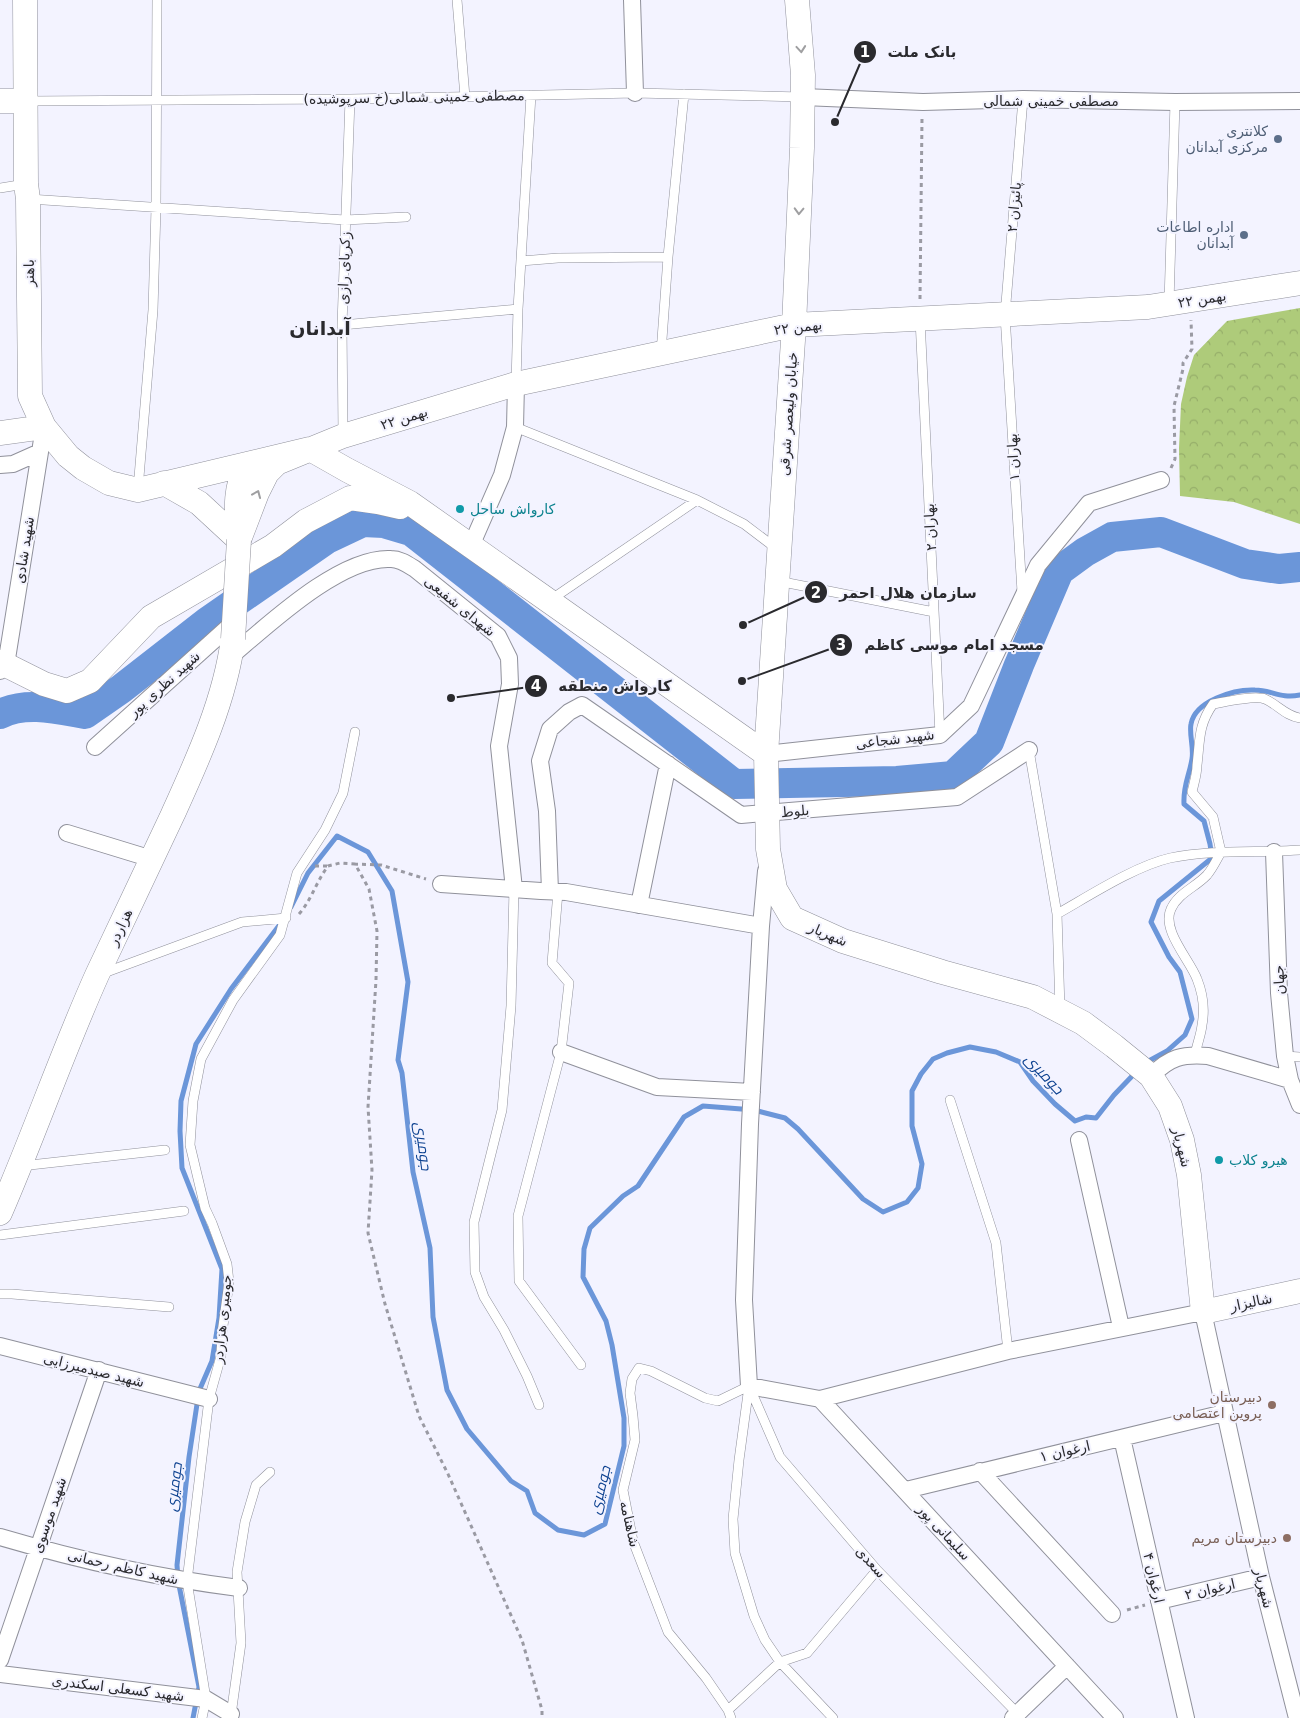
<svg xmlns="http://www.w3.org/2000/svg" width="1300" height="1718" viewBox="0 0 1300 1718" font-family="'DejaVu Sans',Cairo,sans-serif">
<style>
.forest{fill:url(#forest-crowns)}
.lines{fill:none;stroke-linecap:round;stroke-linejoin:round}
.stream{stroke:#6b96d9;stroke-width:5}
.river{stroke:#6b96d9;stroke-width:30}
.lane-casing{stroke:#90919b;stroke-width:10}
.street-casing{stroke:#90919b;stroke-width:18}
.secondary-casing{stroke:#90919b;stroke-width:25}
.path{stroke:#9a9aa3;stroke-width:3;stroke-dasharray:4 4;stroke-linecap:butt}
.lane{stroke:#fff;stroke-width:9}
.street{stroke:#fff;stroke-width:16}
.secondary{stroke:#fff;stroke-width:24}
.secondary-bridge-casing{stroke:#90919b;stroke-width:25;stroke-linecap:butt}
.secondary-bridge{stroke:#fff;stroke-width:24}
.oneway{stroke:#9f9fa1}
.service-dot{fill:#5c6f8a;stroke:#f3f3ff;stroke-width:2}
.culture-dot{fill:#0f9aa8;stroke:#f3f3ff;stroke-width:2}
.education-dot{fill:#8d6e63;stroke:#f3f3ff;stroke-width:2}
.labels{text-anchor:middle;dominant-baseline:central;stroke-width:4;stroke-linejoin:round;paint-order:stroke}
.street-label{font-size:14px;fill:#2a2a2e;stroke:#f3f3ff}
.service-label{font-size:14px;fill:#4e5e75;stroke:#f3f3ff;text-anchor:end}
.culture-label{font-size:14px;fill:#0d838f;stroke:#f3f3ff;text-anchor:start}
.education-label{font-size:14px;fill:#785e54;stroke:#f3f3ff;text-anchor:end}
.water-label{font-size:15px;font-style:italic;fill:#0c4190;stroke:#f3f3ff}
.district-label{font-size:19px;font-weight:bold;fill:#2a2a2e;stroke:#f3f3ff}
.leader{fill:none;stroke:#2a2a2e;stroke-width:2}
.callout-dot{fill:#2a2a2e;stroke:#f3f3ff;stroke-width:2}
.mark-label{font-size:15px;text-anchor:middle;font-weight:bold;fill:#fff}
.callout-label{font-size:15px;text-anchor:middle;font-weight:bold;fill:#2a2a2e;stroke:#f3f3ff;stroke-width:4;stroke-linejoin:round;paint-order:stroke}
</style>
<defs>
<pattern id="forest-crowns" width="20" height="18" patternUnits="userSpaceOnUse" patternTransform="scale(1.25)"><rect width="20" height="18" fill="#aecb7a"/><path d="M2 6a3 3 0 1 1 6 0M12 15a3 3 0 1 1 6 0" fill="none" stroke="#96ae6a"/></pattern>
</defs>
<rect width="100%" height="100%" fill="#f3f3ff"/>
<path class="forest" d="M1300 308V524L1234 502 1180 496 1179 448 1181 404 1187 377 1194 355 1227 321Z"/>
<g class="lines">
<path class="stream" d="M291 907 308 873 337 836 368 852 392 891 408 982 398 1060 402 1073 413 1172 430 1248 433 1317 447 1390 467 1429 511 1481 527 1491 535 1513 558 1530 584 1535 605 1524 624 1446V1418L612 1345 606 1321 583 1277 584 1249 590 1228 623 1196 638 1186 684 1117 703 1106 754 1110 785 1118 798 1129 863 1199 883 1212 907 1202 918 1188 922 1164 912 1126V1091L921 1074 933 1059 947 1053 970 1047 996 1052 1020 1062 1033 1081 1055 1104 1075 1121 1086 1117 1096 1118 1114 1095 1136 1072
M1145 1063 1167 1051 1185 1035 1192 1019 1180 972 1169 957 1151 922 1159 901 1212 858 1210 844 1204 821 1184 804C1183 785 1189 777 1192 759 1194 748 1189 734 1191 724 1195 701 1234 689 1255 690 1272 690 1280 699 1300 695
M193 1718 199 1687 178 1580 177 1565 189 1457 199 1391 212 1361 219 1318 222 1269 182 1168 180 1131 181 1101 196 1044 231 989 281 923"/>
<path class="river" d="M0 714C26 701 57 709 85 714L121 689 207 622 327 539 363 522 384 523 411 531 734 784 897 781 953 776 989 742 1019 665 1059 571 1085 552 1112 537 1161 532 1245 564 1279 569 1300 567"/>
<defs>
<path id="lane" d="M457 0 465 97
M28 101 350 99 635 93 802 97
M0 188 25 184
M29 199 345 220 406 217
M521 261 558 258 668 257
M1169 303 1175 102
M920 319 940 735
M342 325 518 309
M661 353 668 257 684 94
M516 384 518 309 531 95
M515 427 697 500 744 524 777 549
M343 434 342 325 350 99
M138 489 153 310 156 208 157 0
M778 581 934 612
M1022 592 1005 315 1023 99
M549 601 697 500
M1029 750 1057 914
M514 889 511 1006 502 1110 474 1222 475 1272 484 1297 504 1330 527 1376 539 1405
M558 892 552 963 569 983 561 1052 518 1216 519 1281 581 1365
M101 974 242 922 286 918
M1060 1009 1057 914C1089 896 1135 866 1170 858 1213 849 1257 853 1300 850
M1195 1055C1197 1044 1201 1035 1202 1025 1205 1009 1203 994 1197 979 1190 960 1161 930 1171 909 1178 893 1196 887 1207 875 1213 868 1217 859 1221 852L1213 817 1192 792C1194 783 1197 774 1197 765 1200 741 1198 725 1213 704 1225 702 1255 695 1265 699 1278 705 1286 716 1300 718
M1285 1056 1300 1057
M950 1100 996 1243 1008 1351
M21 1166 165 1150
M0 1235 184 1211
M0 1294H12L169 1307
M749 1386 780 1457 877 1570 1020 1716
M749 1386 739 1460 733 1519 735 1553 754 1616 765 1640 780 1662 833 1718
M728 1710 780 1662 807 1653 877 1570
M231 1715 241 1643 237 1572 245 1522 256 1485 270 1472
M202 1718 206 1699 187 1581 209 1399 221 1356 222 1333 229 1282 227 1264 212 1223 205 1208 190 1145 193 1101 201 1059 233 1000 280 935 297 873 325 830 343 793 355 732
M731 1718 728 1710 706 1678 668 1632 633 1541 623 1490 635 1440 633 1416 630 1393 632 1379 639 1368 651 1371 705 1398 718 1401 749 1386"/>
<path id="street" d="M632 0 635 93
M803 97 923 102 1023 99 1175 102 1300 101
M0 465 13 464 40 452
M471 546 502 475 515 427 516 384
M230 657C267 626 340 556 391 559 400 559 407 564 415 569L498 636 509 658 510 684 499 746 514 889
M0 671 6 665 44 427
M95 747 234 622
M766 754 940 735 971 706 1038 565 1089 503 1161 480
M67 833 152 859
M1274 852 1279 993 1285 1056 1290 1080 1300 1105
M766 871 761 926 750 1124 744 1300 749 1386 820 1399 1115 1718
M441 884 541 891 566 892 761 926
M550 891 547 811 540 761 550 729 569 712 582 705 741 815 957 797 1029 750
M639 905 668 764
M561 1052 657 1087 752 1092
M1151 1076C1170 1057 1182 1054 1208 1056L1290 1080
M1079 1140 1121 1327
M0 1346 209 1399
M820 1399 1008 1351 1203 1312 1261 1577 1297 1718
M1122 1438 1186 1718
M980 1471 1112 1614
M906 1490 1224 1413
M0 1537C78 1560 158 1578 239 1588
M1159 1601 1261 1577
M0 1660 99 1370
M0 1674 206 1699 231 1714
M1013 1718 1067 1666"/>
<path id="secondary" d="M25 0 26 184 28 199 30 396 44 427 68 456 83 468 109 483 138 490 310 449 347 470 410 503 766 754
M797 0 803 75 802 148 794 325 766 754 768 849 775 889 792 918 843 941 942 972 1033 997 1083 1023 1114 1046 1151 1076 1170 1106 1182 1140 1189 1175 1203 1312 1300 1291
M0 101H26
M0 433 44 427
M164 483 199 503 239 540
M238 533C236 508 235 487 247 464
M239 540 257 493 267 473 277 463 343 436 516 384 794 325 1148 307 1300 283
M0 662 44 684 67 691 90 681 151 617 273 546 306 521 350 498 378 502 400 507
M0 1213C34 1135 62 1053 97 975 122 921 148 868 173 814 198 759 225 700 233 639"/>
</defs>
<use href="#lane" class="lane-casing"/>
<use href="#street" class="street-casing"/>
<use href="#secondary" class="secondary-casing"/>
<path class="path" d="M920 299 922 118
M1171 468 1175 459 1174 406 1183 369V363L1192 349 1191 320
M354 864 381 865 426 879
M315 866H328
M299 914C312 899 316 882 328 866L340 863 355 864 369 889 377 931 376 980 368 1107 372 1170 368 1233 385 1304 419 1416 448 1474 522 1640 542 1710V1718
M1127 1610 1145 1605"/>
<use href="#lane" class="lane"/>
<use href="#street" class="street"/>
<use href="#secondary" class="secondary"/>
<defs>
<path id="secondary-bridge" d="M233 639 239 540"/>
</defs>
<use href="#secondary-bridge" class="secondary-bridge-casing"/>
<use href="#secondary-bridge" class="secondary-bridge"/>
</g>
<defs><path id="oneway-chevron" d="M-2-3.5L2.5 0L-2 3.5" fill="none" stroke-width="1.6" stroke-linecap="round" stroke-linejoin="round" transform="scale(1.25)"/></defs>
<g class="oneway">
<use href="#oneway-chevron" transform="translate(801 49) rotate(85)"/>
<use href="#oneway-chevron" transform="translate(799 211) rotate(92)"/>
<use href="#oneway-chevron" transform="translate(257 494) rotate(-67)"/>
</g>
<g class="service-dot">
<circle cx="1278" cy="139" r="5"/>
<circle cx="1244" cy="235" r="5"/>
</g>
<g class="culture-dot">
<circle cx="460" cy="509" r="5"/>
<circle cx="1219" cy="1160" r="5"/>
</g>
<g class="education-dot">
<circle cx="1272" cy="1405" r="5"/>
<circle cx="1287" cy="1538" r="5"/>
</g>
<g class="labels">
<g class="street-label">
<text transform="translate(414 97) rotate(-1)">مصطفی خمینی شمالی(خ سرپوشیده)</text>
<text x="1051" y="101">مصطفی خمینی شمالی</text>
<text transform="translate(1014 207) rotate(-85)">پائیزان ۲</text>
<text transform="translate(344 268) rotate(-88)">زکریای رازی</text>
<text transform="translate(29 273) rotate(-91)">باهنر</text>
<text transform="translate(1202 299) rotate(-9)">۲۲ بهمن</text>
<text transform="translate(798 327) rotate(-7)">۲۲ بهمن</text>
<text transform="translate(788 414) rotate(-86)">خیابان ولیعصر شرقی</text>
<text transform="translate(404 418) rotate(-17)">۲۲ بهمن</text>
<text transform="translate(1013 457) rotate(-93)">بهاران ۱</text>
<text transform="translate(930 527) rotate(-93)">بهاران ۲</text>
<text transform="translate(24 550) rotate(-81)">شهید شادی</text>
<text transform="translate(460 606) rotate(39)">شهدای شفیعی</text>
<text transform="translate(164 684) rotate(-42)">شهید نظری پور</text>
<text transform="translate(895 739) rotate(-7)">شهید شجاعی</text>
<text transform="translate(795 811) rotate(-5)">بلوط</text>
<text transform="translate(120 927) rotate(-65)">هزاردر</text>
<text transform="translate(828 934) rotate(23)">شهریار</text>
<text transform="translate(1279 980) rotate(-93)">جهان</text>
<text transform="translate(1182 1147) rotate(76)">شهریار</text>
<text transform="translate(1251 1302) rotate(-12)">شالیزار</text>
<text transform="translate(222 1319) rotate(-84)">جومیری هزاردر</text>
<text transform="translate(94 1370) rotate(14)">شهید صیدمیرزایی</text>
<text transform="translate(1065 1451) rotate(-13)">ارغوان ۱</text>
<text transform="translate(49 1515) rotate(-71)">شهید موسوی</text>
<text transform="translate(630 1524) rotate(77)">شاهنامه</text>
<text transform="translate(944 1532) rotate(47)">سلیمانی پور</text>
<text transform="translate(871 1562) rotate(48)">سعدی</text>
<text transform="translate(123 1567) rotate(13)">شهید کاظم رحمانی</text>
<text transform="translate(1154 1578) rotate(77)">ارغوان ۴</text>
<text transform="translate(1264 1588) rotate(76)">شهریار</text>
<text transform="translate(1210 1589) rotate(-13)">ارغوان ۲</text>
<text transform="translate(118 1688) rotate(7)">شهید کسعلی اسکندری</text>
</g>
<g class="service-label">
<text x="1268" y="131">کلانتری<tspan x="1268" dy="16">مرکزی آبدانان</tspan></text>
<text x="1234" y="227">اداره اطاعات<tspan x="1234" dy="16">آبدانان</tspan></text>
</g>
<g class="culture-label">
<text x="470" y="509">کارواش ساحل</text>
<text x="1229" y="1160">هیرو کلاب</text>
</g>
<g class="education-label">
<text x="1262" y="1397">دبیرستان<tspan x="1262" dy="16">پروین اعتصامی</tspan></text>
<text x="1277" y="1538">دبیرستان مریم</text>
</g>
<g class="water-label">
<text transform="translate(1044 1074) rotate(47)">جومیری</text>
<text transform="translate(423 1146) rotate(82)">جومیری</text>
<text transform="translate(174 1487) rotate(-83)">جومیری</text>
<text transform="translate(600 1490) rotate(-76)">جومیری</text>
</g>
<g class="district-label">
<text x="320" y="328">آبدانان</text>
</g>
</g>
<path class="leader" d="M835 122L865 52M743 625L816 592M742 681L841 645M451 698L536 686"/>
<g class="callout-dot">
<circle cx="835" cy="122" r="5"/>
<circle cx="743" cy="625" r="5"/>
<circle cx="742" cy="681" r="5"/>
<circle cx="451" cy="698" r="5"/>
<circle cx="865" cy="52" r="12"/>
<circle cx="816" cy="592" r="12"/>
<circle cx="841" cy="645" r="12"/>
<circle cx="536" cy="686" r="12"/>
</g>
<g class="mark-label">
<text x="865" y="57">1</text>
<text x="816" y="598">2</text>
<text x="841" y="650">3</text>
<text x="536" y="691">4</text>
</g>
<g class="callout-label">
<text x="922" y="57">بانک ملت</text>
<text x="908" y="598">سازمان هلال احمر</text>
<text x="954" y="650">مسجد امام موسی کاظم</text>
<text x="615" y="691">کارواش منطقه</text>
</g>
</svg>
